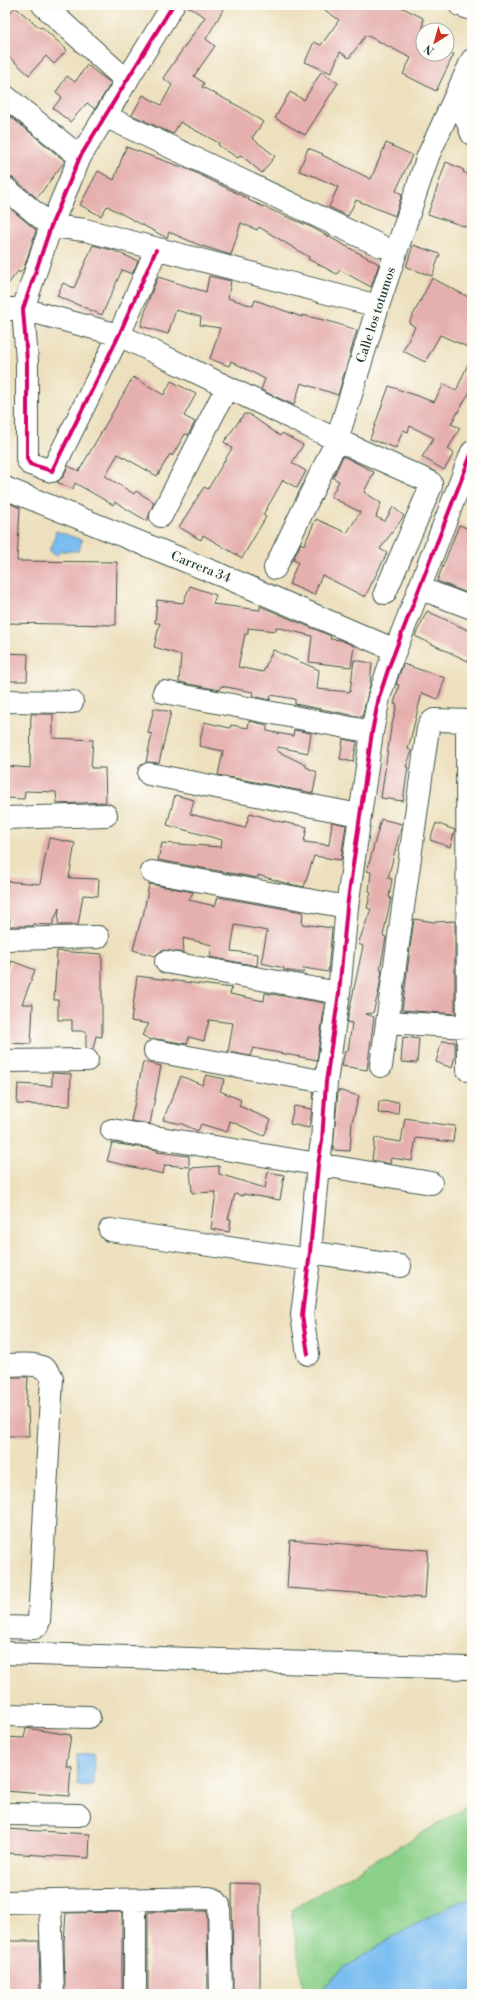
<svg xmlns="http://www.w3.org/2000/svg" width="477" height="1999" viewBox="0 0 477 1999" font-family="'Libre Bodoni',serif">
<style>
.green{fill:#8bd089;stroke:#55865e}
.water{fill:#7cbdf1;stroke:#4e7d92}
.building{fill:#e5afad}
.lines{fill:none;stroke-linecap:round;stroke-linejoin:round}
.minor-casing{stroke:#3e5549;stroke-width:24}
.minor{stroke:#fff;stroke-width:22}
.cycleway-casing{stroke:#fdfcf7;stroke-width:6}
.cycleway{stroke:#d6006c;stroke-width:4}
.labels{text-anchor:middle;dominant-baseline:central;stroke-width:4;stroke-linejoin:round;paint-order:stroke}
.street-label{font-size:13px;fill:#1f3d34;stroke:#fdfcf7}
</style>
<rect width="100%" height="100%" fill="#fdfcf7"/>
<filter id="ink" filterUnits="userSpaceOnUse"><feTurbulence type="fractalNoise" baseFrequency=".025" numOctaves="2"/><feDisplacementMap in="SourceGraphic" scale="8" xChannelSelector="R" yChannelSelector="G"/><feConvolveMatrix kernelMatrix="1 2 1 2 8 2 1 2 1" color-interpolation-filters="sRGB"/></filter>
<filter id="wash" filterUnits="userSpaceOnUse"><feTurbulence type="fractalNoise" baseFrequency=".012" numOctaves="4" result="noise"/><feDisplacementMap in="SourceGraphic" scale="16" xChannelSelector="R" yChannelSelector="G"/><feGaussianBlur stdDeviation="0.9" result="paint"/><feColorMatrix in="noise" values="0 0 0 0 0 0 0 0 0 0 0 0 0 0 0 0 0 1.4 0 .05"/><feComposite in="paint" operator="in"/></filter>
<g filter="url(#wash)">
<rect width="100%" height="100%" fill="#ede0be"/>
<path class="green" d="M472 1804V1899L461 1900 393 1937 344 1968 317 1994H304L291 1910Z"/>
<path class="water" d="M56 531 82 540 79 551H61L56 556 49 550 53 544Z
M94 1753 93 1785 78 1786 77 1754Z
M472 1899V1994H317L344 1968 393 1937 461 1900Z"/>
<g id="blocks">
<path class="building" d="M185 5H226L206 39 215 46 194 76 204 83 202 87 242 108 263 122 252 138 275 156 262 173 241 155 238 158 218 145 219 143 180 122 173 134 132 115 143 95 161 105 172 85 163 78 205 17Z
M318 5H397L423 18V54H454L436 91 403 74 411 58 366 35 349 58 340 52 331 73 305 62 314 42 321 45 339 20Z
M15 7 40 28 42 27 67 50 54 64 46 56 29 75 5 53V19Z
M87 65 111 83 95 109 87 103 70 122 53 108 62 97 56 92 67 76 75 82Z
M321 72 338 83 305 135 275 118 290 92 304 100Z
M5 112 65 161 37 198 13 178 5 176Z
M386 143 412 155 396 191 402 194 395 216 356 200 348 216 345 215 329 207 338 187 314 176 299 171 308 148 323 154 322 155 371 179Z
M126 147 190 170 249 199 248 200 311 227 379 264 371 287 340 270 337 274 308 259 309 257 259 227 257 230 241 223 231 255 199 245 169 232 167 238 107 206 101 216 80 205 98 171 114 180Z
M446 162 464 170 463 172 472 176V229L428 214Z
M5 204 36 230 24 268 20 273 18 271 5 288Z
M93 245 115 251 138 261 132 274 122 270 102 315 57 296 63 283 74 288Z
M413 245 440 254 432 276 406 267Z
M209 276 231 281 228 298 253 306 255 300 302 317V315L328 321 357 330 338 395 301 383 294 405 261 390 265 379 231 361 229 366 210 359 220 328 200 325 201 317 176 310 168 334 141 326 150 296 158 277 206 292Z
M432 278 472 299V349L440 335 425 362 403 351 415 327 409 323Z
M472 355V388L451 424 460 428 448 449 454 453 444 470 422 457 434 438 410 426 408 432 403 430 396 448 370 439 389 386 434 402 444 384 456 391Z
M133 377 164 395 171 381 196 394 184 416 195 422 188 435 185 434 172 456 170 454 157 476 118 454 105 476 134 494 136 491 154 502 147 521 115 502 113 505 75 483 73 489 57 482 63 477 68 466 79 471Z
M244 414H249L280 436 282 433 303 445 292 463 306 471 297 488 283 480 263 515 266 517 242 558 203 535 201 540 179 527 204 487 208 489 232 448 224 442Z
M343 456 374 472 364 492 381 503 376 517 385 521 393 507 404 516 380 549 387 553 365 597 322 575 314 595 289 584 298 562 293 560 301 543 304 545 316 519 347 533 360 512 331 497 339 481 333 478Z
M5 501 20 508 17 561 117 562 116 625 5 623Z
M459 525 472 530V595L437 581Z
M190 586 216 595 213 604 260 610V606L331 636 330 639 341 640 354 646 351 667 309 662 312 636 276 627V631L248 628V634H245L238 667 263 672 273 650 319 670 317 689 350 692 354 660 372 663 370 685 362 717 295 704V699L271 695 270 700 252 696 253 692 221 686 220 690 179 682 181 655 154 647 160 623H155L157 600 183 603Z
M427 611 472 632V663L415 636Z
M5 653 28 654 27 681H5Z
M403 664 445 678 438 699 422 693 408 749 412 751 406 767H408L403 801 381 798 391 728 397 705 394 704 399 685 396 684Z
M154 708 171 712 159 763 146 762 152 734 148 733Z
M31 714H53V738L93 740 91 768H105L106 802 57 804 56 792 25 791 24 799 5 798 7 766 30 768Z
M249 721 267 725V731L293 736 294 730 311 733 308 753 278 747 277 751 306 765V767L317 772 313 793 218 775 223 751 199 746 204 722 230 728 231 725 248 728Z
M343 739 357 742 353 762 340 759Z
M175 795 194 800 190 814 245 828 250 813 277 821 307 827 304 842 329 845 332 822 346 825 341 860 314 856 304 887 285 883 258 875V878L158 860 162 843 221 847 222 840 167 825Z
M381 819 402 824 388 878 392 879 389 897 391 898 383 936 386 937 380 970H382L379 990 373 1013 366 1014 374 1017 367 1070 342 1066 345 1050 348 1051 352 1023 347 1022 363 946 358 944 371 909 367 908 371 892 369 891 371 872 367 871Z
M436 823 455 830 450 847 430 840Z
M49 838 75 843 69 878 99 879 98 896 83 895 78 925H58L59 908 52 925 33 924V926H9L10 919 5 918V881L40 884Z
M149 884 193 892 189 900 215 906 218 897 303 912 302 924 332 928 328 972 304 968 303 973 284 970V968L261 963 267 931 235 925 231 951 258 954 257 966 210 957 212 945 183 938 184 953 162 950 155 956 133 950 142 916 143 917Z
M414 919 434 922 455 921V1014L402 1010Z
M57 951 102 954V1037L96 1036 93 1049 86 1048V1031H72V1020H58V1000H54Z
M12 961 35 970 22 1004H33L31 1044 5 1043V979Z
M137 976 232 988 230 994 264 1001 265 993 325 1003 317 1060 253 1048 250 1056 228 1052 233 1023 209 1020 204 1041 189 1037 187 1044 157 1039 150 1040 142 1035 149 1024 131 1021Z
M403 1037 419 1039 417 1063 401 1062Z
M442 1041 455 1042V1056L452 1068 436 1062Z
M143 1062 161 1066 150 1124 131 1121Z
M52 1073 71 1074 70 1106 17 1104 18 1084 52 1086Z
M206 1075 225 1079 220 1091 241 1100 239 1106 271 1120 264 1136 230 1121 227 1132 201 1124 198 1131 182 1124 163 1120 181 1076 202 1085Z
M338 1090 359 1096 352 1122 350 1151 333 1150Z
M379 1101 399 1102 398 1114 378 1113Z
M294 1106 312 1109 309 1128 290 1124Z
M405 1118 417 1120V1121L455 1126 453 1142 416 1138 412 1161 391 1158 390 1164 372 1160 375 1138 401 1142Z
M112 1143 158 1150 157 1152 189 1156V1167L165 1165 163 1174 107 1161Z
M219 1166V1174L265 1188 268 1172 284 1175 280 1200 243 1194V1196L235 1194 228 1219H231L229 1232 211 1229 216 1192 192 1193 190 1168Z
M5 1377H28L26 1407H28L29 1436H5Z
M290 1540 428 1550 425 1598 287 1588Z
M26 1728 71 1735 66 1766H71L69 1796 5 1791V1737L24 1738Z
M5 1829 90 1834 89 1858 5 1853Z
M232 1883 260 1884V1994H233Z
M207 1911 208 1994H148V1912Z
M122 1912V1994H65L64 1942 66 1913Z
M5 1941H39L40 1994H5Z"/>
</g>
</g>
<g filter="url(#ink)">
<use href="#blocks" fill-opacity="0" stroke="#3e5549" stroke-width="1"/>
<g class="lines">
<defs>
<path id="minor" d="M43 5 127 81
M460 5 472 9
M457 94 472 134
M5 96 80 157
M105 116 381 246
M5 188 51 226 85 230 378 306
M156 250 119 335 52 471 30 464 27 459V361L23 309 51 226 80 157 173 5
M5 309H23L119 335 337 440 428 481 431 483V486L385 593
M5 488 223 576 395 650
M161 516 227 387
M275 568 337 440 378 306 428 156 472 60
M419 588 472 608
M164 692 372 732
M5 701 72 702
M467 721 468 1070
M149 774 359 815
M5 818 106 815
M152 872 347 907
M5 939 98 937
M166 962 339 993
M387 1022 467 1027
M155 1051 326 1082
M5 1061 87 1060
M381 1066 428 728 430 723 434 720 472 721
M112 1130 431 1183
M110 1230 309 1260
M310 1252 400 1266
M308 1354 302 1315 310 1252 318 1165 322 1141 326 1082 339 993 347 907 372 732 379 697 390 664 472 452
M5 1365C22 1365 45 1360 52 1378L39 1621 37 1626 34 1628 5 1627
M5 1653 466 1668
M5 1715 89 1717
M5 1814 79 1815
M50 1901 53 1994
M5 1902 209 1898 215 1900 219 1905 221 1994
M135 1994V1900"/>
</defs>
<use href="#minor" class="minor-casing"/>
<use href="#minor" class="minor"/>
<defs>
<path id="cycleway" d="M156 250 119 335 52 471 30 464 27 459V361L23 309 51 226 80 157 173 5
M308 1354 302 1315 310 1252 318 1165 322 1141 326 1082 339 993 347 907 372 732 379 697 390 664 472 452"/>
</defs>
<use href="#cycleway" class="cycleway-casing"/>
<use href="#cycleway" class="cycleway"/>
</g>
</g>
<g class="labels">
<g class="street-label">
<text transform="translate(376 315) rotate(-72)">Calle los totumos</text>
<text transform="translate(201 567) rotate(22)">Carrera 34</text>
</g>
</g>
<rect width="477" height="1999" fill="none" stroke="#fdfcf7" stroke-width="20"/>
<g transform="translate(435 42) rotate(217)"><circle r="19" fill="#fdfcf7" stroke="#a4b0a9"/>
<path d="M0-3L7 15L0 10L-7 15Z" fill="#c8321e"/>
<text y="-6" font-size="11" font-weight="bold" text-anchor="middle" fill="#1f3d34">N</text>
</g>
</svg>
